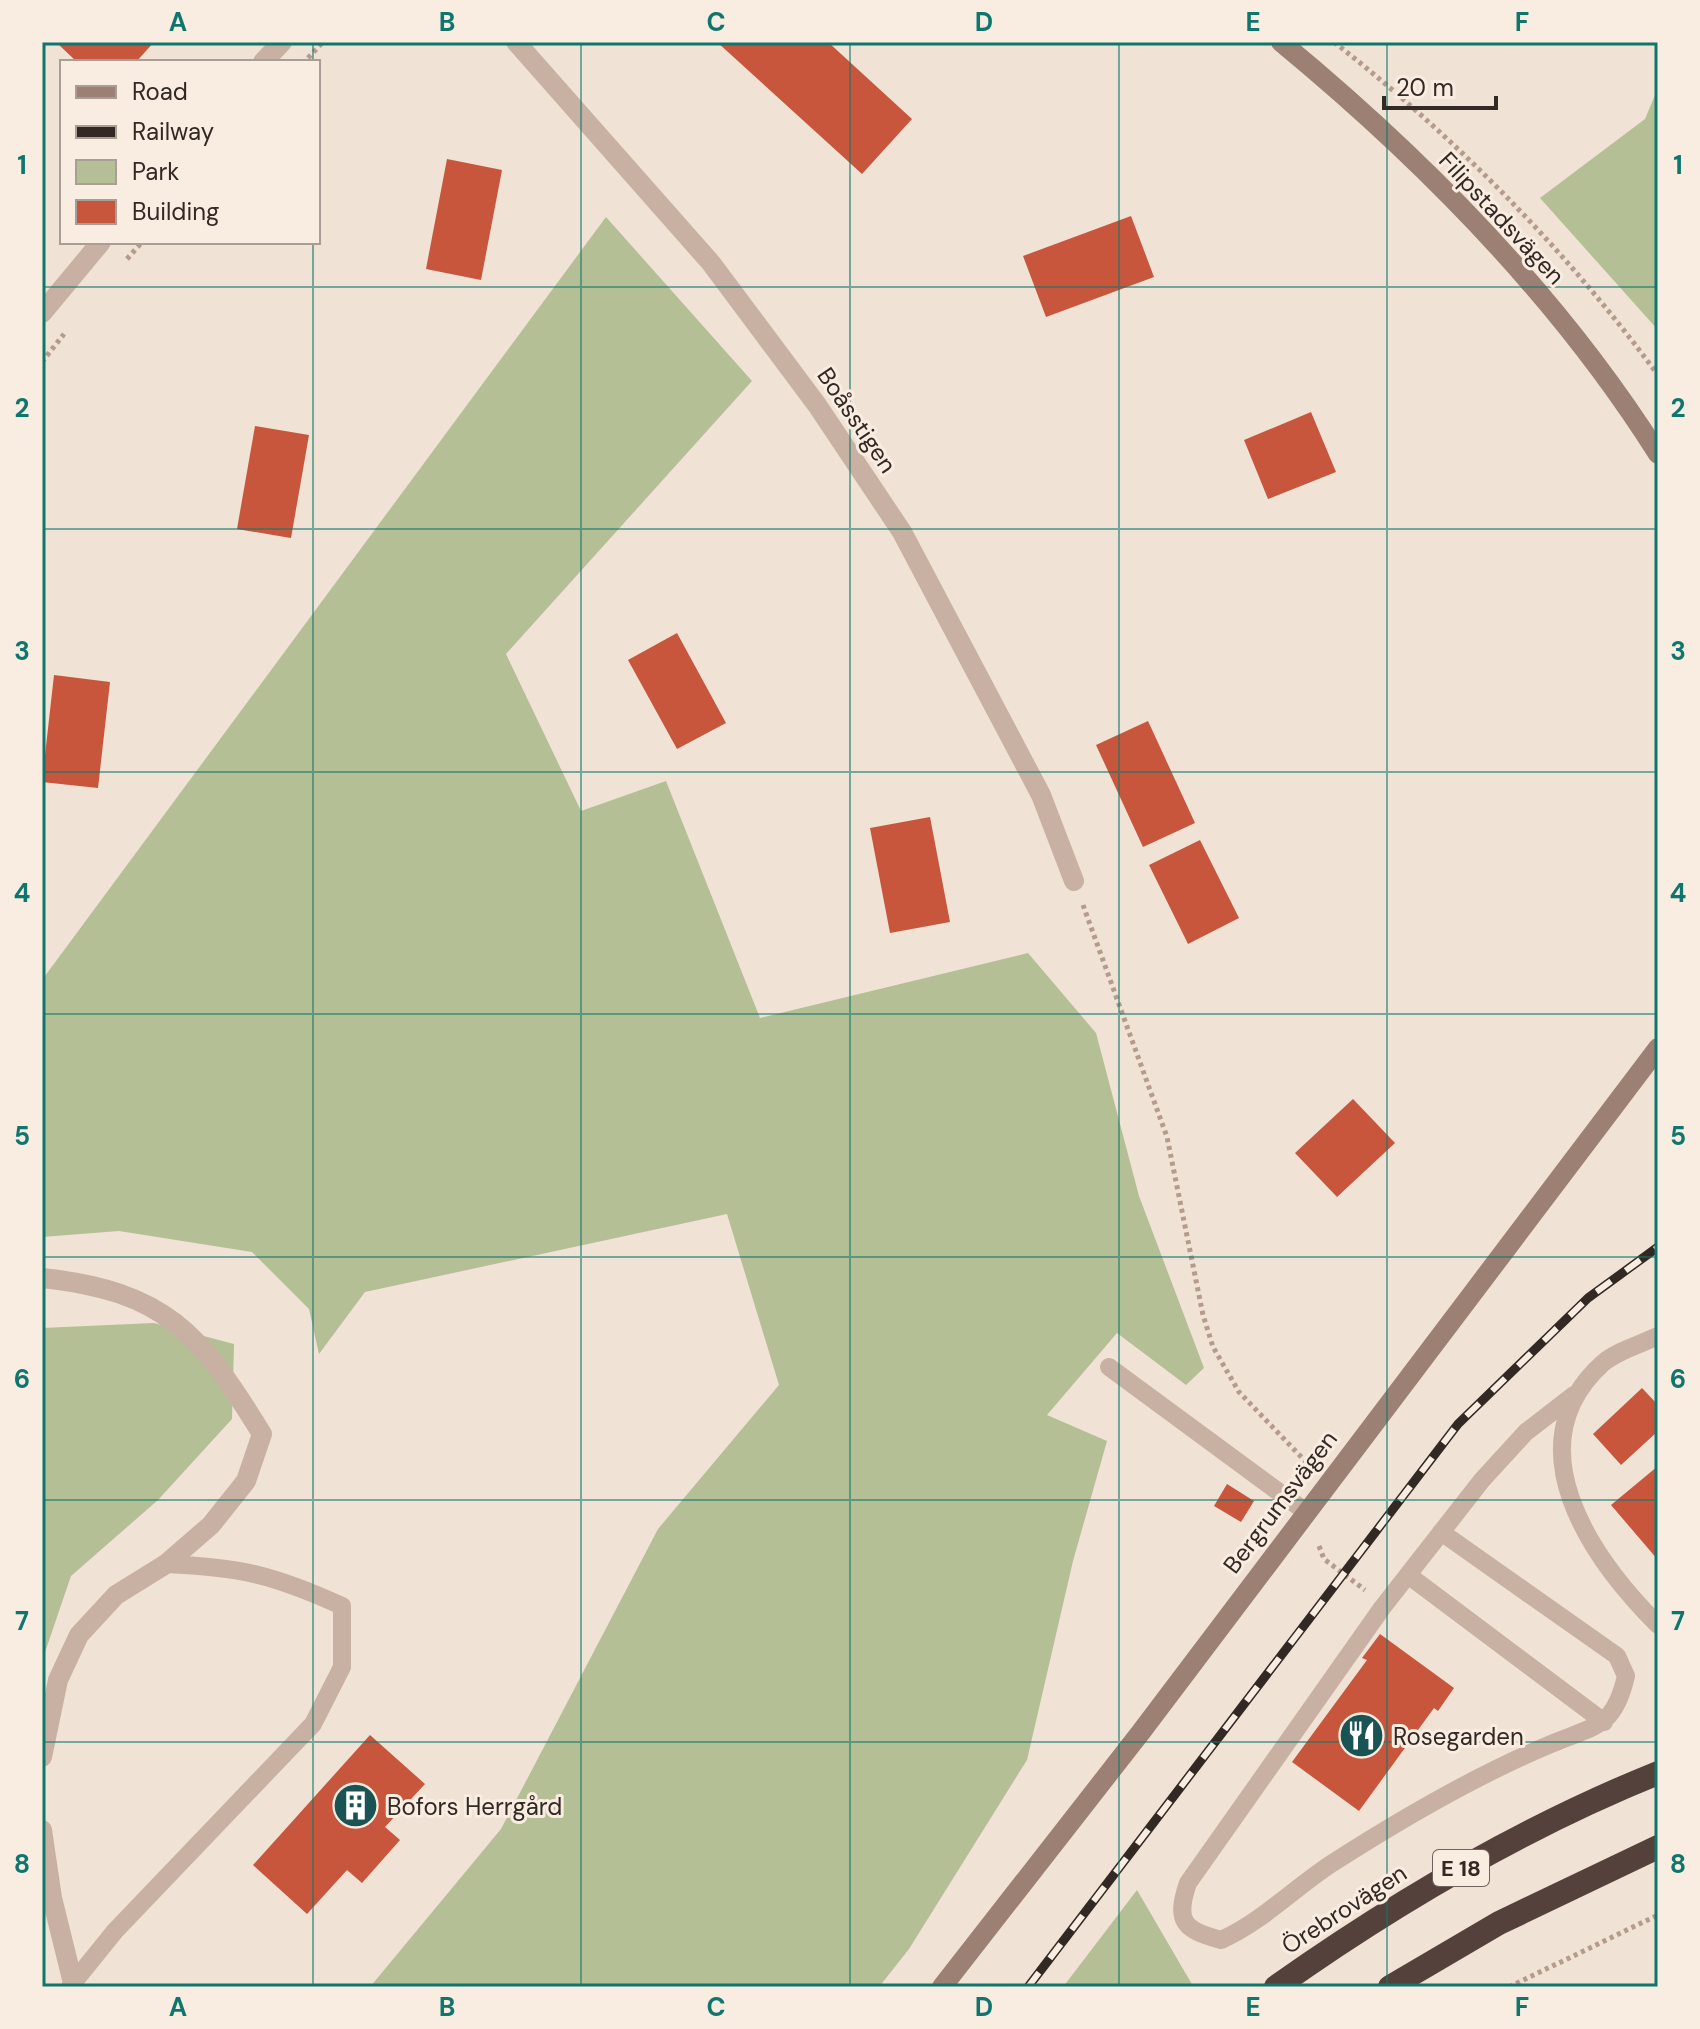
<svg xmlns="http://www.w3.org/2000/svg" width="1700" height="2029" viewBox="0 0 1700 2029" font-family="'DM Sans',sans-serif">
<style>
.green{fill:#b4bf96}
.building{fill:#c7563d}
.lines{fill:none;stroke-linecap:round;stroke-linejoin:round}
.path{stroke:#b49b8c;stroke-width:5;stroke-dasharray:4 4;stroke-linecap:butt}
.lane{stroke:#c8b1a2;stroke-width:18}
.street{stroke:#c8b1a2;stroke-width:20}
.secondary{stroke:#9b8073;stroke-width:20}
.highway{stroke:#54413b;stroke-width:24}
.rail-casing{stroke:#322824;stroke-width:9}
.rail{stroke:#f9ece1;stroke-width:6;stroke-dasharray:18;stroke-linecap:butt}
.grid{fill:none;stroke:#0f766e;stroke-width:2;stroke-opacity:0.55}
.labels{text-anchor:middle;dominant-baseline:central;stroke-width:6;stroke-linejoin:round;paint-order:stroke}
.shield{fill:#f9ece1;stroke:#6e635d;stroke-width:2}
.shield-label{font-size:22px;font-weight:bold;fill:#322824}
.street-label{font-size:24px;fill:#322824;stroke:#f9ece1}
.poi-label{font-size:24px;fill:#322824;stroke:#f9ece1;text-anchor:start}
.neatline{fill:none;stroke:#0f766e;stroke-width:3}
.grid-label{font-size:26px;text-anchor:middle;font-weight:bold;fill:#0f766e}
</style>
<rect width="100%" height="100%" fill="#f0e2d5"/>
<path class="green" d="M1658 88V330L1540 198 1645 119Z
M606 217 752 381 506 654 581 811 666 781 760 1018 1028 953 1096 1033 1139 1196 1204 1368 1186 1385 1117 1333 1047 1415 1107 1441 1073 1561 1027 1760 909 1949 879 1987H370L501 1829 658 1529 779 1385 727 1214 365 1292 319 1354 309 1309 252 1252 119 1231 42 1237V980Z
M154 1323 234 1344 232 1419 158 1500 71 1576 42 1661V1328Z
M1137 1890 1193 1986 1063 1987Z"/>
<path class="building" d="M60 42H154L136 62H77L58 44Z
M717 42H828L912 119 862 174Z
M447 159 502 170 481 280 426 269Z
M1131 216 1154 277 1046 317 1023 256Z
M1311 412 1336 472 1268 499 1244 440Z
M255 426 309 435 291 538 237 529Z
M677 633 726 723 677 749 628 660Z
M54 675 110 682 98 788 42 782Z
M1148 721 1195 823 1143 847 1096 745Z
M930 817 950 922 890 933 870 828Z
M1200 840 1239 918 1188 944 1149 865Z
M1353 1099 1395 1143 1337 1197 1295 1153Z
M1642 1388 1658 1405V1431L1621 1465 1593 1434Z
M1658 1466V1560L1611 1505Z
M1227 1484 1254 1501 1241 1522 1214 1506Z
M1380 1634 1454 1688 1438 1711 1434 1708 1359 1811 1292 1762 1367 1660 1362 1658Z
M370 1735 425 1784 385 1827 400 1840 362 1883 347 1870 307 1914 253 1865Z"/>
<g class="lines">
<path class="path" d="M1334 42C1456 138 1566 250 1658 375
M308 58 323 42
M127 259 142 242
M42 362 64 334
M1083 905 1167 1137 1203 1315 1213 1347 1239 1392 1308 1464
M1319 1546 1324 1559 1365 1590
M1509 1987 1658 1915"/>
<path class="lane" d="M1658 1336C1641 1344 1617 1351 1603 1363 1512 1445 1591 1558 1658 1625
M1109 1367 1306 1512
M1441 1532 1617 1656 1626 1676C1614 1728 1596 1725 1551 1744 1474 1776 1401 1819 1331 1864 1293 1889 1263 1921 1221 1940 1183 1930 1175 1921 1188 1883L1382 1608 1482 1480 1526 1432 1574 1395
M1408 1575 1604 1722
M73 1983 115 1931 313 1724 342 1667V1606C274 1575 240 1567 166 1564"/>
<path class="street" d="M516 42 711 263 817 405 902 532 1041 795 1074 881
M263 62 282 42
M42 313 101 242
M42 1278C165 1291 200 1333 262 1434L246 1481 211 1525 166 1564 116 1595 79 1635 58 1680 42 1757
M42 1830 52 1898 73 1983 71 1987"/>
<path class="secondary" d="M1281 42C1424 160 1559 297 1658 454
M942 1987 1141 1732 1658 1048"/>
<path class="highway" d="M1276 1987C1396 1902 1522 1828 1658 1773
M1390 1987 1499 1923 1658 1847"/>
<defs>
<path id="rail" d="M1028 1987 1458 1424 1588 1298 1658 1247"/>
</defs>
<use href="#rail" class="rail-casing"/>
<use href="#rail" class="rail"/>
</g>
<path class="grid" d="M313 42V62M581 42V1987M850 42V1987M1119 42V1987M1387 42V1987M313 242V1987M42 287H1658M42 529H1658M42 772H1658M42 1014H1658M42 1257H1658M42 1500H1658M42 1742H1658"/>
<defs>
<symbol id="restaurant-disc" viewBox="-11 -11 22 22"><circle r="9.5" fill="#1a5354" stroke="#f9ece1"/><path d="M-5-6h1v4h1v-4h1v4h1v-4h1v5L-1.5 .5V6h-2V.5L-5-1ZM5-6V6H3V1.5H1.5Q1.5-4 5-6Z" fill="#fff"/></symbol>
<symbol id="building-disc" viewBox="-11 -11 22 22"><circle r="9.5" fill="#1a5354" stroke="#f9ece1"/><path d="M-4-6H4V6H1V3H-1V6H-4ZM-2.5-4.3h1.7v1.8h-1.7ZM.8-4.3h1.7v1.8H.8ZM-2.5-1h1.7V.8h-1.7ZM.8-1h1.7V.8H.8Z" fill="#fff"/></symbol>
</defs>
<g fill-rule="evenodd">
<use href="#restaurant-disc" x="1336" y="1710" width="51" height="51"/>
<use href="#building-disc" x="330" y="1780" width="51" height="51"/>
</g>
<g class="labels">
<rect class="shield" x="1433" y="1850" width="56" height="36" rx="6"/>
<g class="shield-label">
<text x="1461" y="1868">E 18</text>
</g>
<g class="street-label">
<text transform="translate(1502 218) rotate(47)">Filipstadsvägen</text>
<text transform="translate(857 420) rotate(56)">Boåsstigen</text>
<text transform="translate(1280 1502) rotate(-53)">Bergrumsvägen</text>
<text transform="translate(1344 1909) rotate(-33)">Örebrovägen</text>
</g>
<g class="poi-label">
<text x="1393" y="1736">Rosegarden</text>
<text x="387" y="1806">Bofors Herrgård</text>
</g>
</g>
<rect width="1700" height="2029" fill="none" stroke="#f9ece1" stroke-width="88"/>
<rect x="60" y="60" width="260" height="184" fill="#f9ece1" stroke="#a99e95" stroke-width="2"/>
<rect x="76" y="86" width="40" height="12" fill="#9b8073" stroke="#a99e95" stroke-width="2"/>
<text x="132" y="100" font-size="24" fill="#322824">Road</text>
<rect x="76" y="126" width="40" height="12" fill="#322824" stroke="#a99e95" stroke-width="2"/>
<text x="132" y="140" font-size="24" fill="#322824">Railway</text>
<rect x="76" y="160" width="40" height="24" fill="#b4bf96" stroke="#a99e95" stroke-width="2"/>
<text x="132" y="180" font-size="24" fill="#322824">Park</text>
<rect x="76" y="200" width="40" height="24" fill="#c7563d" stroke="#a99e95" stroke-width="2"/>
<text x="132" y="220" font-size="24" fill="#322824">Building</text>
<path d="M1384 96v12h112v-12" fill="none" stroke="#322824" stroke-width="4"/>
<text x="1396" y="96" font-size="24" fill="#322824" stroke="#f9ece1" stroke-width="6" paint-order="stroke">20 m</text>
<rect x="44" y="44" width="1612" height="1941" class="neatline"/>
<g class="grid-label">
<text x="178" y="31">A</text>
<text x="447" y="31">B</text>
<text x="716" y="31">C</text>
<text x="984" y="31">D</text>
<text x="1253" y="31">E</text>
<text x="1522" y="31">F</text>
<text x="22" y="174">1</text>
<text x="1678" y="174">1</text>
<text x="22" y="417">2</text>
<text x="1678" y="417">2</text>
<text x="22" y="660">3</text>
<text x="1678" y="660">3</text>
<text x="22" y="902">4</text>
<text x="1678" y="902">4</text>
<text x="22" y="1145">5</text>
<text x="1678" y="1145">5</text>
<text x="22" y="1388">6</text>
<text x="1678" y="1388">6</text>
<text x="22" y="1630">7</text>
<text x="1678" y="1630">7</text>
<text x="22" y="1873">8</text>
<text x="1678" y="1873">8</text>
<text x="178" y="2016">A</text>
<text x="447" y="2016">B</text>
<text x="716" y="2016">C</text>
<text x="984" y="2016">D</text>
<text x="1253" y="2016">E</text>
<text x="1522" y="2016">F</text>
</g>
</svg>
